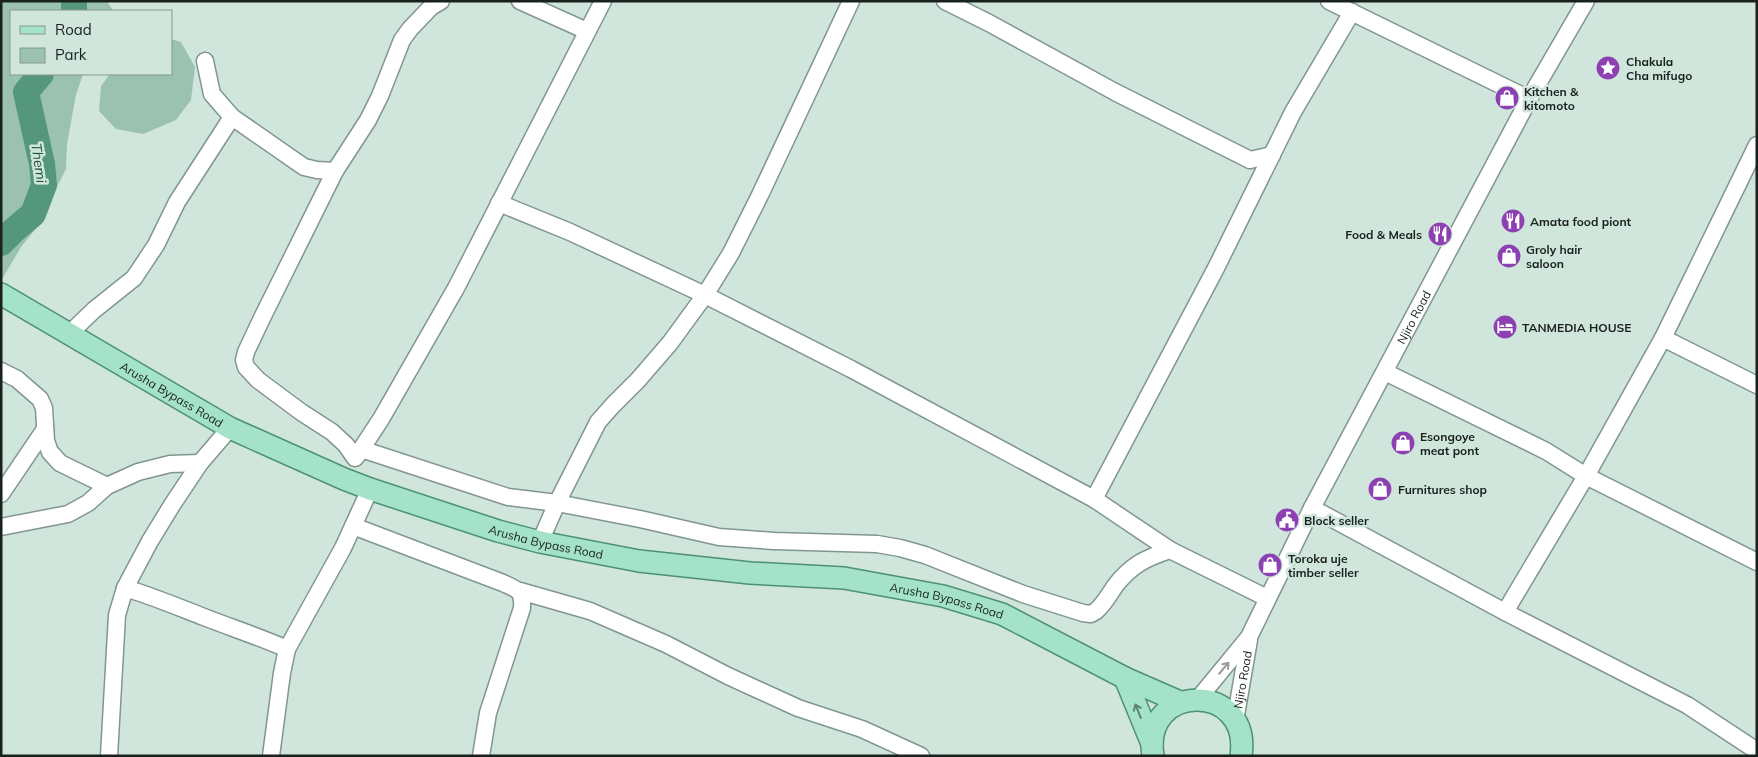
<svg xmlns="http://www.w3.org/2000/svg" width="1758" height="757" viewBox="0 0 1758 757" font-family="Mulish,sans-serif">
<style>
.green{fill:#9bc2b0}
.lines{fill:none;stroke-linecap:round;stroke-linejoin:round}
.river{stroke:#54977c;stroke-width:26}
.minor-casing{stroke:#81968d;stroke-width:19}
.major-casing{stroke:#4c9175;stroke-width:24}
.minor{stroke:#fff;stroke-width:16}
.major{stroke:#a4e2c9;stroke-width:21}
.oneway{stroke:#989b99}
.oneway2{stroke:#5e8273}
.labels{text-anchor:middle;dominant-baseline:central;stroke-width:5;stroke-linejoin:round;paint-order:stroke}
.poi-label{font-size:12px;font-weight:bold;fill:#19211d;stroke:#d0e6dc;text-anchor:start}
.street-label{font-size:12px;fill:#19211d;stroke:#d0e6dc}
.water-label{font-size:14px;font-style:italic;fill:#1d533f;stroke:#d0e6dc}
</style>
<rect width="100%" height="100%" fill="#d0e6dc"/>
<path class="green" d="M1 1H107L113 11H11V74H83L76 95 67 144 66 169 37 227 21 247 1 281Z
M171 39 181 42 195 67 191 100 176 120 143 134 116 129 99 111 101 86 110 74H171Z"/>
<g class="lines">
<path class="river" d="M74 1V11
M1 243 14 230 33 214 44 185 42 164 26 92 41 74"/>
<defs>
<g id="minor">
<path d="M520 1 587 31"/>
<path d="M945 1 989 23 1115 92 1250 160 1272 155"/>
<path d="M1329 1 1529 99"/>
<path d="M205 61 212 94 232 117 304 167 317 170 335 171"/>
<path d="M499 203 570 232 705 295 851 369 1094 499 1170 550 1267 598"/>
<path d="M69 334 94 310 134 278 156 245 177 202 232 117"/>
<path d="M1663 338 1757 385"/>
<path d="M1 371 17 379 40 399 44 408 46 441 50 452 60 463 107 486"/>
<path d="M1385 372 1546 451 1586 476 1757 562"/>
<path d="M361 449 508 497 557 503 640 519 719 537 774 541 877 544 900 548 925 555 1023 594 1083 613 1091 614 1096 611C1104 604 1109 595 1115 586 1131 565 1146 558 1170 550"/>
<path d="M356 457 381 419 456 288 603 1"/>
<path d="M355 458 346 445 332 432 301 412 258 380 246 367 244 360 246 352 262 318 335 171 368 120 380 96 402 40 410 29 431 7 441 1"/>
<path d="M1 494 45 429"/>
<path d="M1094 499 1216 268 1293 112 1352 12"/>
<path d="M1312 508 1505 612 1687 705 1757 751"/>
<path d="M353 526 503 583C518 590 523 590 522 608L488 713 481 756"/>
<path d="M1 527 68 514 88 503 107 486 138 472 170 464 200 463"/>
<path d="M540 542 557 503 598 422 613 405 638 380 670 343 705 295 731 253 760 195 851 1"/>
<path d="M125 588C152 596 178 607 204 617 232 628 260 637 287 649"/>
<path d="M520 591 590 611 666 644 728 676 798 708 862 729 921 756"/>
<path d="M1505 612 1586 476 1663 338 1757 145"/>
<path id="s1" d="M1198 699 1249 637 1312 508 1529 99 1586 1"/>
<path id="s2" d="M1235 721 1249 640"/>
<path d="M109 756 117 615 125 588 150 541 172 505 200 463 230 428"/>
<path d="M271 756 282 673 287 649 343 548 370 489"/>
</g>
<g id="major">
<path id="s3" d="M1 294 230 428 344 479 370 489 498 531 540 542 639 561 750 573 844 578 943 596 1002 614 1125 678 1180 702"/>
<path d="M1125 678 1152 744"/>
<path d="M1153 756C1141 682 1252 681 1241 756"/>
</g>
</defs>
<use href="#minor" class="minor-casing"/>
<use href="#major" class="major-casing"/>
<use href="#minor" class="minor"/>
<use href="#major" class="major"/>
</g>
<defs><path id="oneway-shaft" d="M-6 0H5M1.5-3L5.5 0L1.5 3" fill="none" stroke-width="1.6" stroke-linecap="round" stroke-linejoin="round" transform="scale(1.25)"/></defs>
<use class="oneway" href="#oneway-shaft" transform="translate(1224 668) rotate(-50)"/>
<use class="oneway2" href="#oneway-shaft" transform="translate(1138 711) rotate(-112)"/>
<defs>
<symbol id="sight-disc" viewBox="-11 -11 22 22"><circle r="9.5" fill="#8d40b1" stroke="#d0e6dc"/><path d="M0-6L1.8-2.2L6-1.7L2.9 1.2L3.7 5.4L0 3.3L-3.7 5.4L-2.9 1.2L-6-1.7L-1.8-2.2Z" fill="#fff"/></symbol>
<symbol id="shop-disc" viewBox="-11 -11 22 22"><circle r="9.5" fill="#8d40b1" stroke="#d0e6dc"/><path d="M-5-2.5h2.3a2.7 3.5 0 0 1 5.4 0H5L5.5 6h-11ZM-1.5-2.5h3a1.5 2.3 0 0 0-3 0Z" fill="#fff"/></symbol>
<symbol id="restaurant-disc" viewBox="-11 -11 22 22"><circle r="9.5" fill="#8d40b1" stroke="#d0e6dc"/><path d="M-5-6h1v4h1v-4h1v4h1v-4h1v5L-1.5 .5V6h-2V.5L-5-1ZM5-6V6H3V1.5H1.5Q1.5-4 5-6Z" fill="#fff"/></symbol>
<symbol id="hotel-disc" viewBox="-11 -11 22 22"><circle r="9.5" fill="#8d40b1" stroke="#d0e6dc"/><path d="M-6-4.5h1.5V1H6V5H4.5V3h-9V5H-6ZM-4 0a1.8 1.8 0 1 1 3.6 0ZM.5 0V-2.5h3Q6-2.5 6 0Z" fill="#fff"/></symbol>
<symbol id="civic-disc" viewBox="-11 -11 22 22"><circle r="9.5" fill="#8d40b1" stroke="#d0e6dc"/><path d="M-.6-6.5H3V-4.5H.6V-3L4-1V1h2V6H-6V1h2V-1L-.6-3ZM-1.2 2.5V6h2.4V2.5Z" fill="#fff"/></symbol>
</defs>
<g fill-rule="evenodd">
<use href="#sight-disc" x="1594" y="54" width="28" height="28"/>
<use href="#shop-disc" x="1493" y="84" width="28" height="28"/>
<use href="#restaurant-disc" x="1499" y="207" width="28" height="28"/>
<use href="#restaurant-disc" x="1426" y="220" width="28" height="28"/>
<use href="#shop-disc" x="1495" y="242" width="28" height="28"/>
<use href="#hotel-disc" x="1491" y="313" width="28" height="28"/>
<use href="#shop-disc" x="1389" y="429" width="28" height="28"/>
<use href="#shop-disc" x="1366" y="475" width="28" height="28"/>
<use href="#civic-disc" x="1273" y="506" width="28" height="28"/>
<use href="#shop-disc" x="1256" y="551" width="28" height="28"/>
</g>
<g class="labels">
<g class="poi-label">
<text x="1626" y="61">Chakula<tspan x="1626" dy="14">Cha mifugo</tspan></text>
<text x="1524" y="91">Kitchen &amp;<tspan x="1524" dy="14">kitomoto</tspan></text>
<text x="1530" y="221">Amata food piont</text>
<text x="1422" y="234" text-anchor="end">Food &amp; Meals</text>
<text x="1526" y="249">Groly hair<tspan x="1526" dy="14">saloon</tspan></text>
<text x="1522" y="327">TANMEDIA HOUSE</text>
<text x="1420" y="436">Esongoye<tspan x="1420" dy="14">meat pont</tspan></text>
<text x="1398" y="489">Furnitures shop</text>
<text x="1304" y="520">Block seller</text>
<text x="1288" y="558">Toroka uje<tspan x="1288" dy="14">timber seller</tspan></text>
</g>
<g class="street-label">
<text stroke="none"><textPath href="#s1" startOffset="440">Njiro Road</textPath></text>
<text stroke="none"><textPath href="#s3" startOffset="198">Arusha Bypass Road</textPath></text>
<text stroke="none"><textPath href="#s3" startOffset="602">Arusha Bypass Road</textPath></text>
<text stroke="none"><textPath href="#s3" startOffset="1008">Arusha Bypass Road</textPath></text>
<text stroke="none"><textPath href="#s2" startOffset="42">Njiro Road</textPath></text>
</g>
<g class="water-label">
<text transform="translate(39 163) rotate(82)">Themi</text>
</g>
</g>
<rect width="1758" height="757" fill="none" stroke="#19211d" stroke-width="5"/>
<rect x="10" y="10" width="162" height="65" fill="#d0e6dc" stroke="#879790"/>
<rect x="20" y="26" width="25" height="8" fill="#a4e2c9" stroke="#879790"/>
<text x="55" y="35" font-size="15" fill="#19211d">Road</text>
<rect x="20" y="48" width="25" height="15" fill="#9bc2b0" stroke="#879790"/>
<text x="55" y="60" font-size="15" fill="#19211d">Park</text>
</svg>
